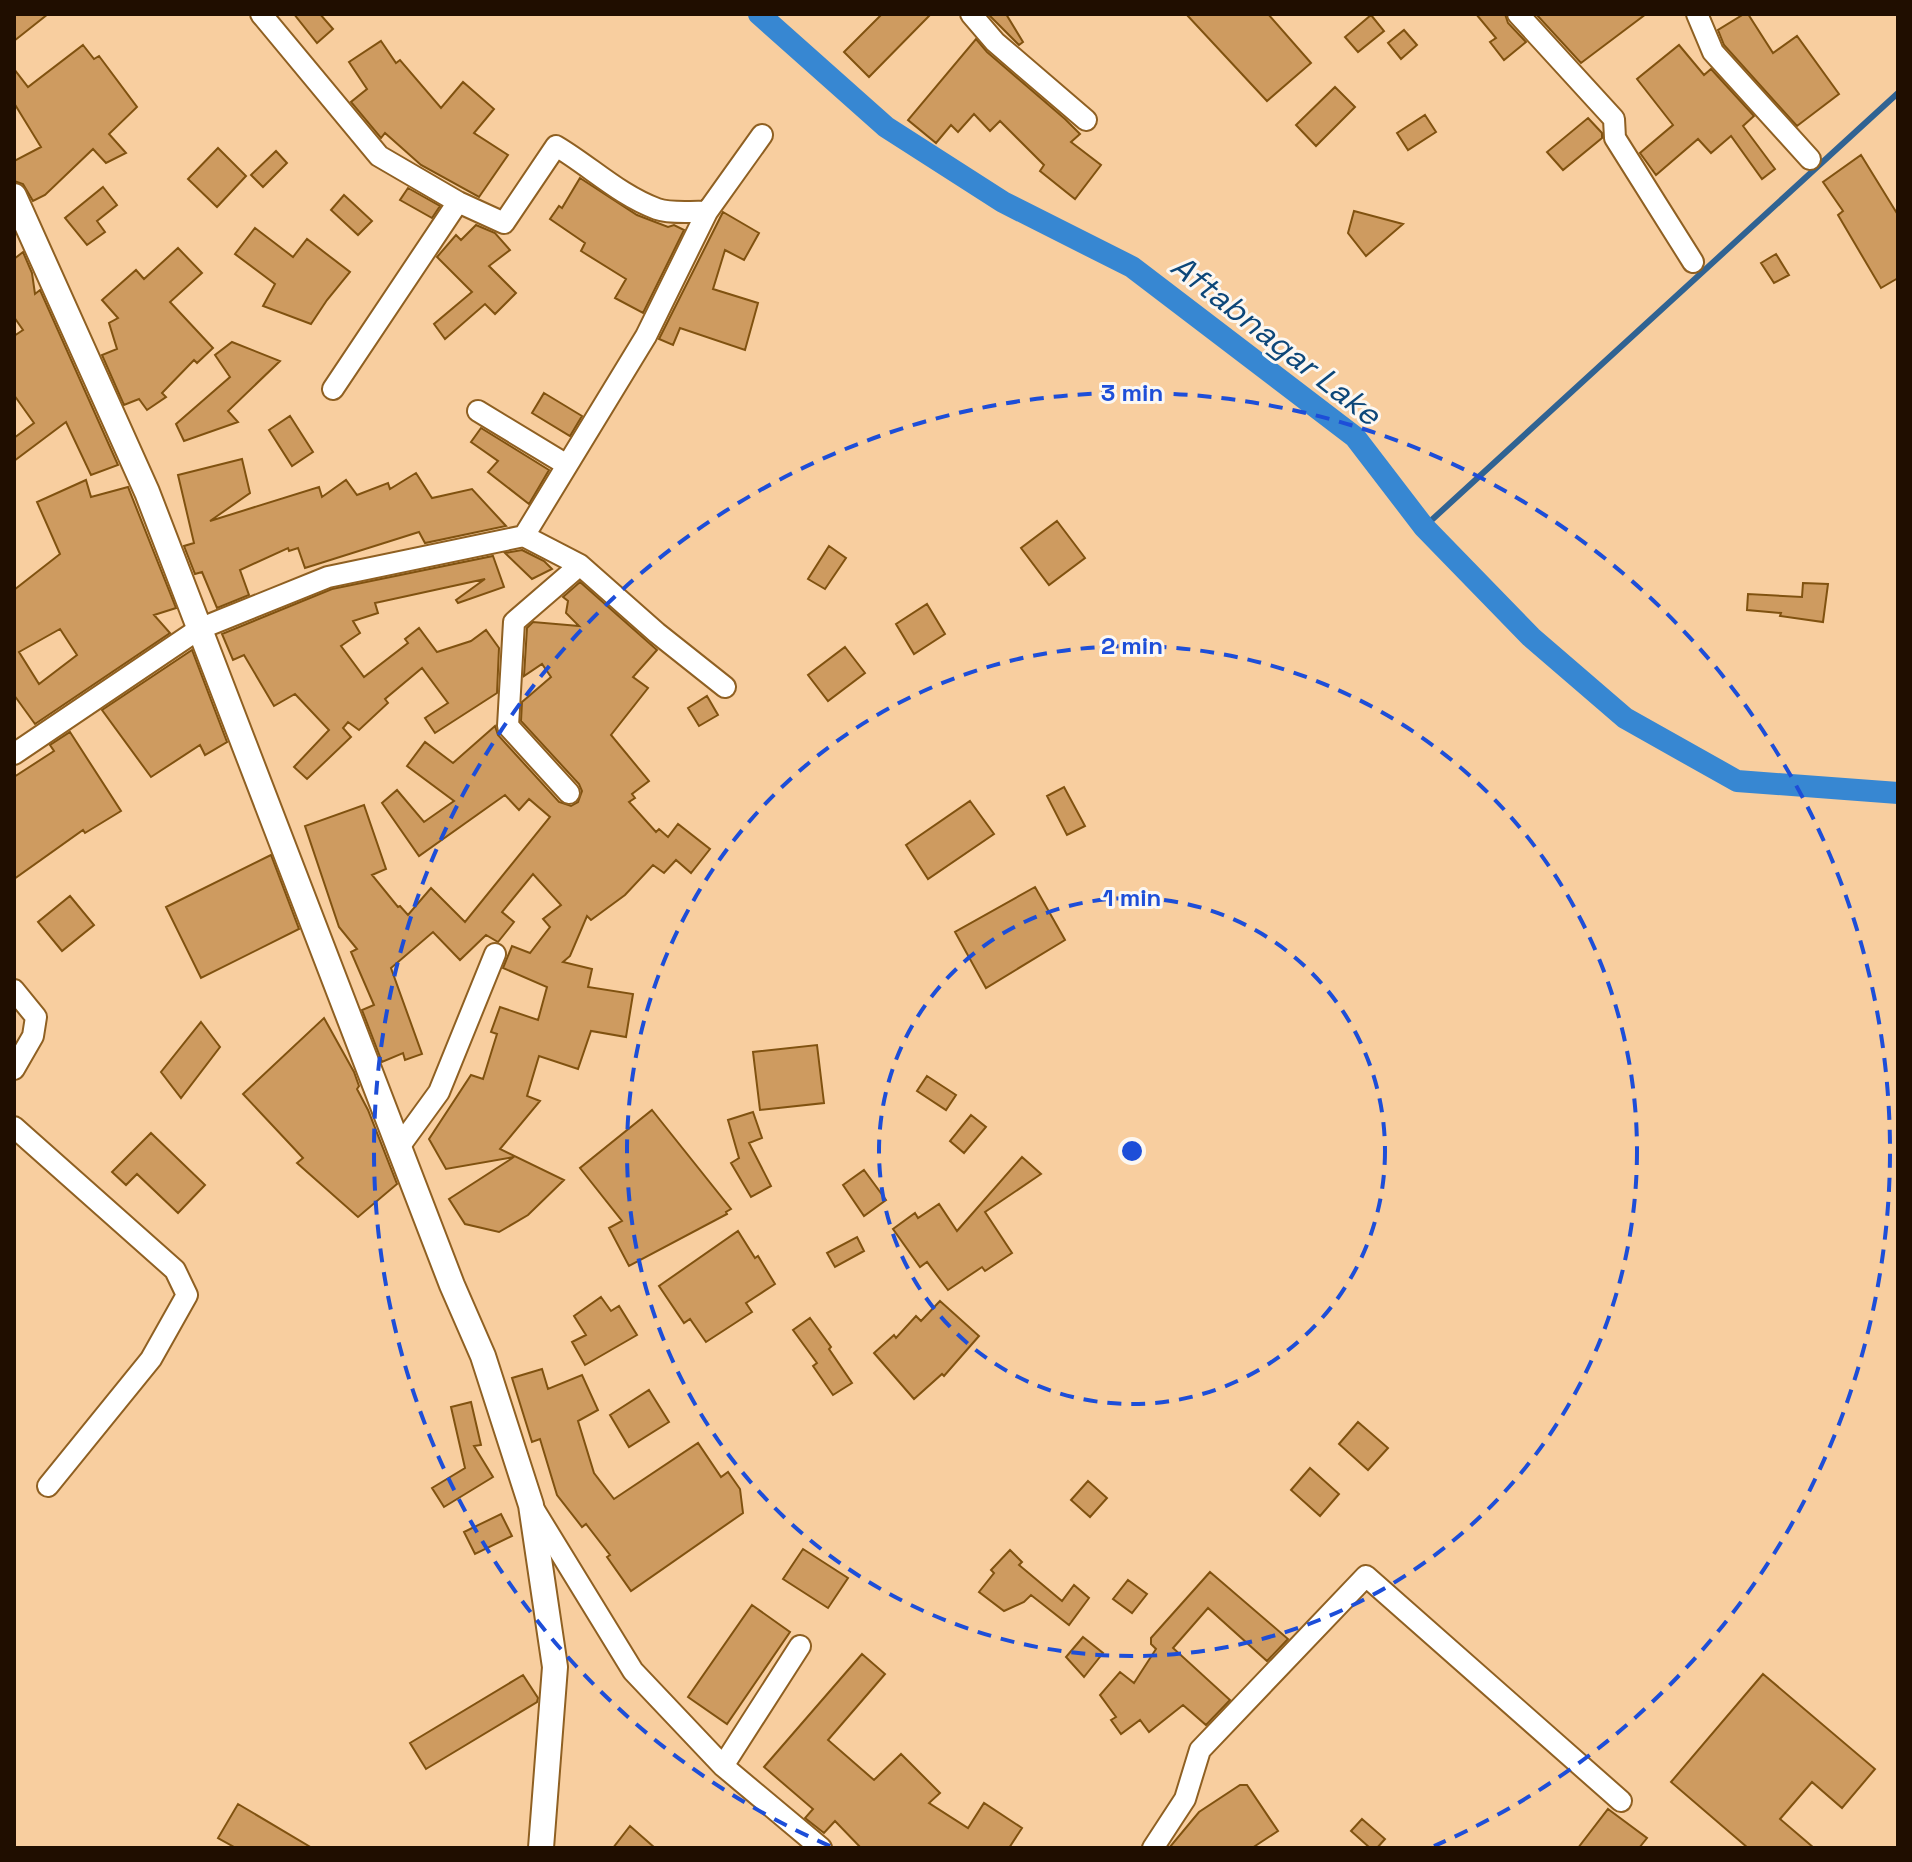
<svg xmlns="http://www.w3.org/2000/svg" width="1912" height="1862" viewBox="0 0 1912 1862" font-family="'Space Grotesk',sans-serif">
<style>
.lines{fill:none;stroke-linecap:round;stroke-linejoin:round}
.stream{stroke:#306393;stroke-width:6}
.canal{stroke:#3787d2;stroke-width:22}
.building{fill:#ce9b60;stroke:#805210;stroke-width:2;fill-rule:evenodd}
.minor-casing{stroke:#8f6022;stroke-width:24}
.tertiary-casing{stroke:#8f6022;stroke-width:28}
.minor{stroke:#fff;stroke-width:20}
.tertiary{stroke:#fff;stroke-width:24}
.ring{fill:none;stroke:#1d4ed8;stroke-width:4;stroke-dasharray:14 10}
.labels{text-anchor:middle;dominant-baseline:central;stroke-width:6;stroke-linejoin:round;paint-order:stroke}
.water-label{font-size:32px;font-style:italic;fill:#0d4779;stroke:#fcf7f1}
.centre{fill:#1d4ed8;stroke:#fcf7f1;stroke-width:4}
.ring-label{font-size:24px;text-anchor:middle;font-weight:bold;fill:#1d4ed8;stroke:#fcf7f1;stroke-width:6;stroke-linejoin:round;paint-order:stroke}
</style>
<rect width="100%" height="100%" fill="#f8ce9f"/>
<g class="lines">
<path class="stream" d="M1424 527 1898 93"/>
<path class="canal" d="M759 14 886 127 1003 202 1132 267 1355 437 1424 527 1531 637 1625 718 1737 781 1898 793"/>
</g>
<path class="building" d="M14 14H48L14 41Z
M294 14H320L333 29 317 43Z
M882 14H931L869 77 844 52Z
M988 14H1006L1023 42 1019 45Z
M1186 14H1268L1311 63 1267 101Z
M1476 14H1505L1508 23 1526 42 1504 60 1490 42 1496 38Z
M1536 14H1646L1581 63Z
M1744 14H1748L1773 53 1797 36 1839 94 1797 126 1724 45 1718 30Z
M1371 15 1384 31 1358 52 1345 37Z
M1404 30 1417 45 1401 59 1388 43Z
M976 39 987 52 1065 119 1080 134 1071 142 1101 165 1075 199 1040 171 1044 165 1000 121 990 131 974 114 958 132 951 125 936 143 908 120Z
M381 41 396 63 400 60 441 108 463 82 494 109 474 133 508 155 479 197 421 165 385 133 381 138 351 102 367 89 349 62Z
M83 45 94 59 99 56 137 107 109 134 126 153 106 163 93 149 45 195 33 201 23 184 14 181V161L41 147 14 103V69L28 87Z
M1679 45 1704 75 1711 69 1754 116 1743 126 1775 169 1762 179 1731 136 1711 153 1698 139 1656 175 1640 153 1673 125 1637 79Z
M1335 87 1355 107 1316 146 1296 125Z
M1425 115 1436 132 1408 150 1397 133Z
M1588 118 1602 133V138L1563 170 1547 152Z
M218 148 246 176 217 207 188 179Z
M276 151 287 163 263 187 251 175Z
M1861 155 1898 215V278L1881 288 1838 215 1843 211 1823 182Z
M580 178 637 215 668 227 674 225 684 230 643 313 615 298 626 279 581 251 585 243 550 219 559 206 562 208Z
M103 187 117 205 97 221 105 232 87 245 65 218Z
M408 188 440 206 432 218 400 200Z
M344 195 372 221 358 235 331 210Z
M1354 211 1403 224 1366 256 1348 233Z
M723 212 759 233 744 260 725 250 713 289 758 303 745 350 680 328 673 345 659 339Z
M476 225 495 233 510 250 489 266 516 293 495 314 485 304 445 339 434 324 472 292 437 257 456 235 461 240Z
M255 228 293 257 307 239 350 272 327 300 311 324 263 306 275 284 235 254Z
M178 248 202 273 170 302 213 348 197 363 194 360 162 393 166 397 147 410 139 399 124 405 102 355 117 349 109 323 118 318 102 300 136 270 144 279Z
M23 252 32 273 35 294 40 290 118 465 91 475 66 422 14 461V438L34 423 14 395V336L23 330 14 317V259Z
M1776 254 1789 275 1774 283 1761 263Z
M232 342 280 361 228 411 238 422 184 441 176 424 230 377 215 355Z
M544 393 582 416 570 436 532 413Z
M290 416 313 452 292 466 269 430Z
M481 428 549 470 529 504 488 472 498 461 471 442Z
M242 459 250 493 210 521 319 487 322 497 346 480 357 495 388 483 390 489 416 473 432 498 472 489 506 526 425 543 419 532 305 568 298 548 289 551 288 548 240 570 249 595 217 608 202 572 195 574 184 546 194 543 178 475Z
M86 480 91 497 128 487 176 608 154 615 170 633 35 724 14 695V590L60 554 37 502ZM60 629 77 655 39 684 19 652Z
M1057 521 1085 558 1049 585 1021 548Z
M829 546 846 558 825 589 808 579Z
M522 550 544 561 552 569 532 579 505 553Z
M493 556 504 587 458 603 456 600 485 579 375 603 378 613 353 621 360 633 341 646 364 677 408 643 405 639 419 628 437 652 471 641 486 630 499 648 497 693 435 733 425 718 448 703 422 668 385 699 388 703 359 730 348 722 343 728 351 737 307 779 294 767 329 730 295 694 274 706 244 655 233 660 222 634 332 589Z
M580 582 657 650 633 677 648 688 611 735 649 781 632 794 635 798 629 802 656 832 659 829 668 837 678 824 710 849 691 873 676 860 664 873 653 865 625 895 591 920 587 916 570 956 563 962 592 969 588 987 633 994 626 1037 591 1031 578 1069 539 1056 527 1096 540 1101 500 1149 564 1180 528 1215 499 1232 465 1224 449 1199 514 1157 446 1169 429 1139 471 1075 483 1079 497 1034 491 1032 500 1007 538 1020 547 987 503 968 512 946 530 953 550 927 543 919 561 905 533 874 502 912 514 922 498 942 486 935 460 960 433 932 391 968 422 1054 405 1060 403 1053 382 1062 362 1010 374 1005 351 952 357 949 339 927 305 826 364 805 386 869 372 875 398 907 400 906 408 915 431 888 465 922 550 817 529 799 519 810 505 795 419 856 382 803 397 790 424 822 454 801 407 766 425 742 453 763 495 726 498 735 559 802 571 806 578 802 582 791 579 784 521 721 522 702 551 677 542 664 524 676 527 628 533 622 579 626 566 613 568 601 563 597Z
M1803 583 1828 584 1823 622 1780 616 1781 613 1747 610 1748 594 1802 597Z
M927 604 945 634 914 654 896 624Z
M845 647 865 673 828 701 808 675Z
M192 650 227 742 205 755 200 745 151 777 102 710Z
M707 696 718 715 699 726 688 708Z
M70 732 121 811 85 833 83 830 14 879V777L54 751 50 745Z
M1064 787 1085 826 1067 835 1047 796Z
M970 801 994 834 928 879 906 845Z
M271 855 299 929 201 978 166 907Z
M1035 887 1065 940 986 988 955 932Z
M70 896 94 925 62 951 38 922Z
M324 1018 354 1072 359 1086 357 1089 368 1110 397 1184 358 1217 297 1163 303 1158 243 1094Z
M201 1022 220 1047 181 1098 161 1072Z
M817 1045 824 1103 760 1110 753 1052Z
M927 1076 956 1095 946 1110 917 1091Z
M652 1110 731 1209 726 1212 727 1214 629 1266 609 1228 622 1221 580 1168Z
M753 1112 762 1138 749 1143 771 1186 751 1197 731 1163 739 1158 728 1120Z
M971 1115 986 1127 964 1153 950 1141Z
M151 1133 205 1185 178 1213 137 1174 126 1185 112 1172Z
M1022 1157 1041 1174 985 1212 1012 1253 985 1271 982 1267 948 1290 927 1262 920 1267 893 1229 915 1213 918 1218 939 1204 957 1231Z
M864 1170 886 1200 864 1216 843 1185Z
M738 1231 755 1258 758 1256 775 1284 746 1303 752 1312 706 1342 690 1319 684 1323 659 1286Z
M857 1237 864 1251 835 1267 827 1253Z
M601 1297 611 1311 619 1306 637 1335 585 1365 572 1342 586 1335 574 1316Z
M940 1301 979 1336 944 1376 942 1374 914 1399 874 1353 894 1335 896 1338 916 1316 921 1321Z
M810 1318 831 1347 829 1349 852 1383 833 1395 813 1366 817 1363 793 1330Z
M542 1369 548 1389 582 1375 598 1410 578 1421 594 1473 614 1499 698 1443 721 1477 728 1472 740 1489 743 1513 631 1591 607 1557 610 1555 586 1524 582 1527 557 1495 540 1439 532 1442 512 1378Z
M649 1390 669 1422 629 1447 610 1415Z
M471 1402 481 1445 474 1446 493 1477 444 1507 432 1488 465 1468 451 1407Z
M1358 1422 1388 1448 1368 1470 1339 1444Z
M1310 1468 1339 1494 1320 1516 1291 1490Z
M1088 1481 1107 1498 1090 1517 1071 1500Z
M501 1514 512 1536 475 1554 464 1532Z
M803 1549 848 1578 828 1608 783 1579Z
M1010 1550 1022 1562 1019 1565 1062 1601 1074 1585 1089 1598 1069 1625 1031 1595 1024 1602 1004 1611 979 1592 994 1573 991 1570Z
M1210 1572 1288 1639 1267 1661 1208 1608 1173 1648 1230 1700 1206 1725 1183 1705 1149 1732 1140 1720 1121 1734 1111 1720 1116 1717 1100 1695 1120 1672 1134 1683 1156 1649 1151 1644V1638Z
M1128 1580 1147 1594 1132 1613 1113 1599Z
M752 1605 790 1632 727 1724 688 1697Z
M1083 1637 1103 1653 1084 1677 1066 1657Z
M862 1654 885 1674 828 1740 874 1780 901 1754 940 1793 929 1803 968 1828 984 1803 1022 1828 1009 1848H861L835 1821 824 1833 805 1818 813 1809 764 1767Z
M1763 1674 1875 1769 1842 1808 1812 1782 1780 1819 1814 1848H1748L1671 1782Z
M523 1675 538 1698 537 1702 426 1769 410 1743Z
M1240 1785H1247L1278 1831 1252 1848H1169L1199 1812Z
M238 1804 312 1848H236L218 1838Z
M1608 1809 1647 1838 1639 1848H1578Z
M1362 1819 1385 1839 1377 1848H1370L1351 1831Z
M630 1826 655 1848H613Z"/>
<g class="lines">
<defs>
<path id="minor" d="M261 14 379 156 458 202 504 223 556 146C590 166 619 195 657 209 671 214 692 211 707 212
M971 14 995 42 1086 120
M1518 14 1614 119 1615 138 1693 262
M1697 14 1713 52 1810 159
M333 389 458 202
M478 411 567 465
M524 536 646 336 707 212 762 135
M14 754 199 629 328 577 524 536 580 565 657 633 725 687
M569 793 508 726 514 622 580 565
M14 990 36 1017 33 1036 14 1069
M14 1127 175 1270 187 1295 151 1359 48 1486
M399 1147 439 1092 495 954
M533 1508 633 1671 723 1766 821 1848
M723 1766 800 1646
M1153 1848 1185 1799 1200 1750 1366 1576 1621 1801"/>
<path id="tertiary" d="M14 196 147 492 452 1285 483 1356 531 1505 555 1667 541 1848"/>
</defs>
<use href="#minor" class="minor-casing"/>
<use href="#tertiary" class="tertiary-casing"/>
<use href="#minor" class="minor"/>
<use href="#tertiary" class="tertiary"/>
</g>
<g class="ring">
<circle cx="1132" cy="1151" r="253"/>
<circle cx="1132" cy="1151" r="505"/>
<path d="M830 1846A758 758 0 1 1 1434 1846"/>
</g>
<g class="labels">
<g class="water-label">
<text transform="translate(1276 340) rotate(38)">Aftabnagar Lake</text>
</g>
</g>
<circle cx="1132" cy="1151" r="12" class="centre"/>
<g class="ring-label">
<text x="1132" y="401">3 min</text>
<text x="1132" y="654">2 min</text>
<text x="1132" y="906">1 min</text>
</g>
<rect width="1912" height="1862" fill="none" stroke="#200e00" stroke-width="32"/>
</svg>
